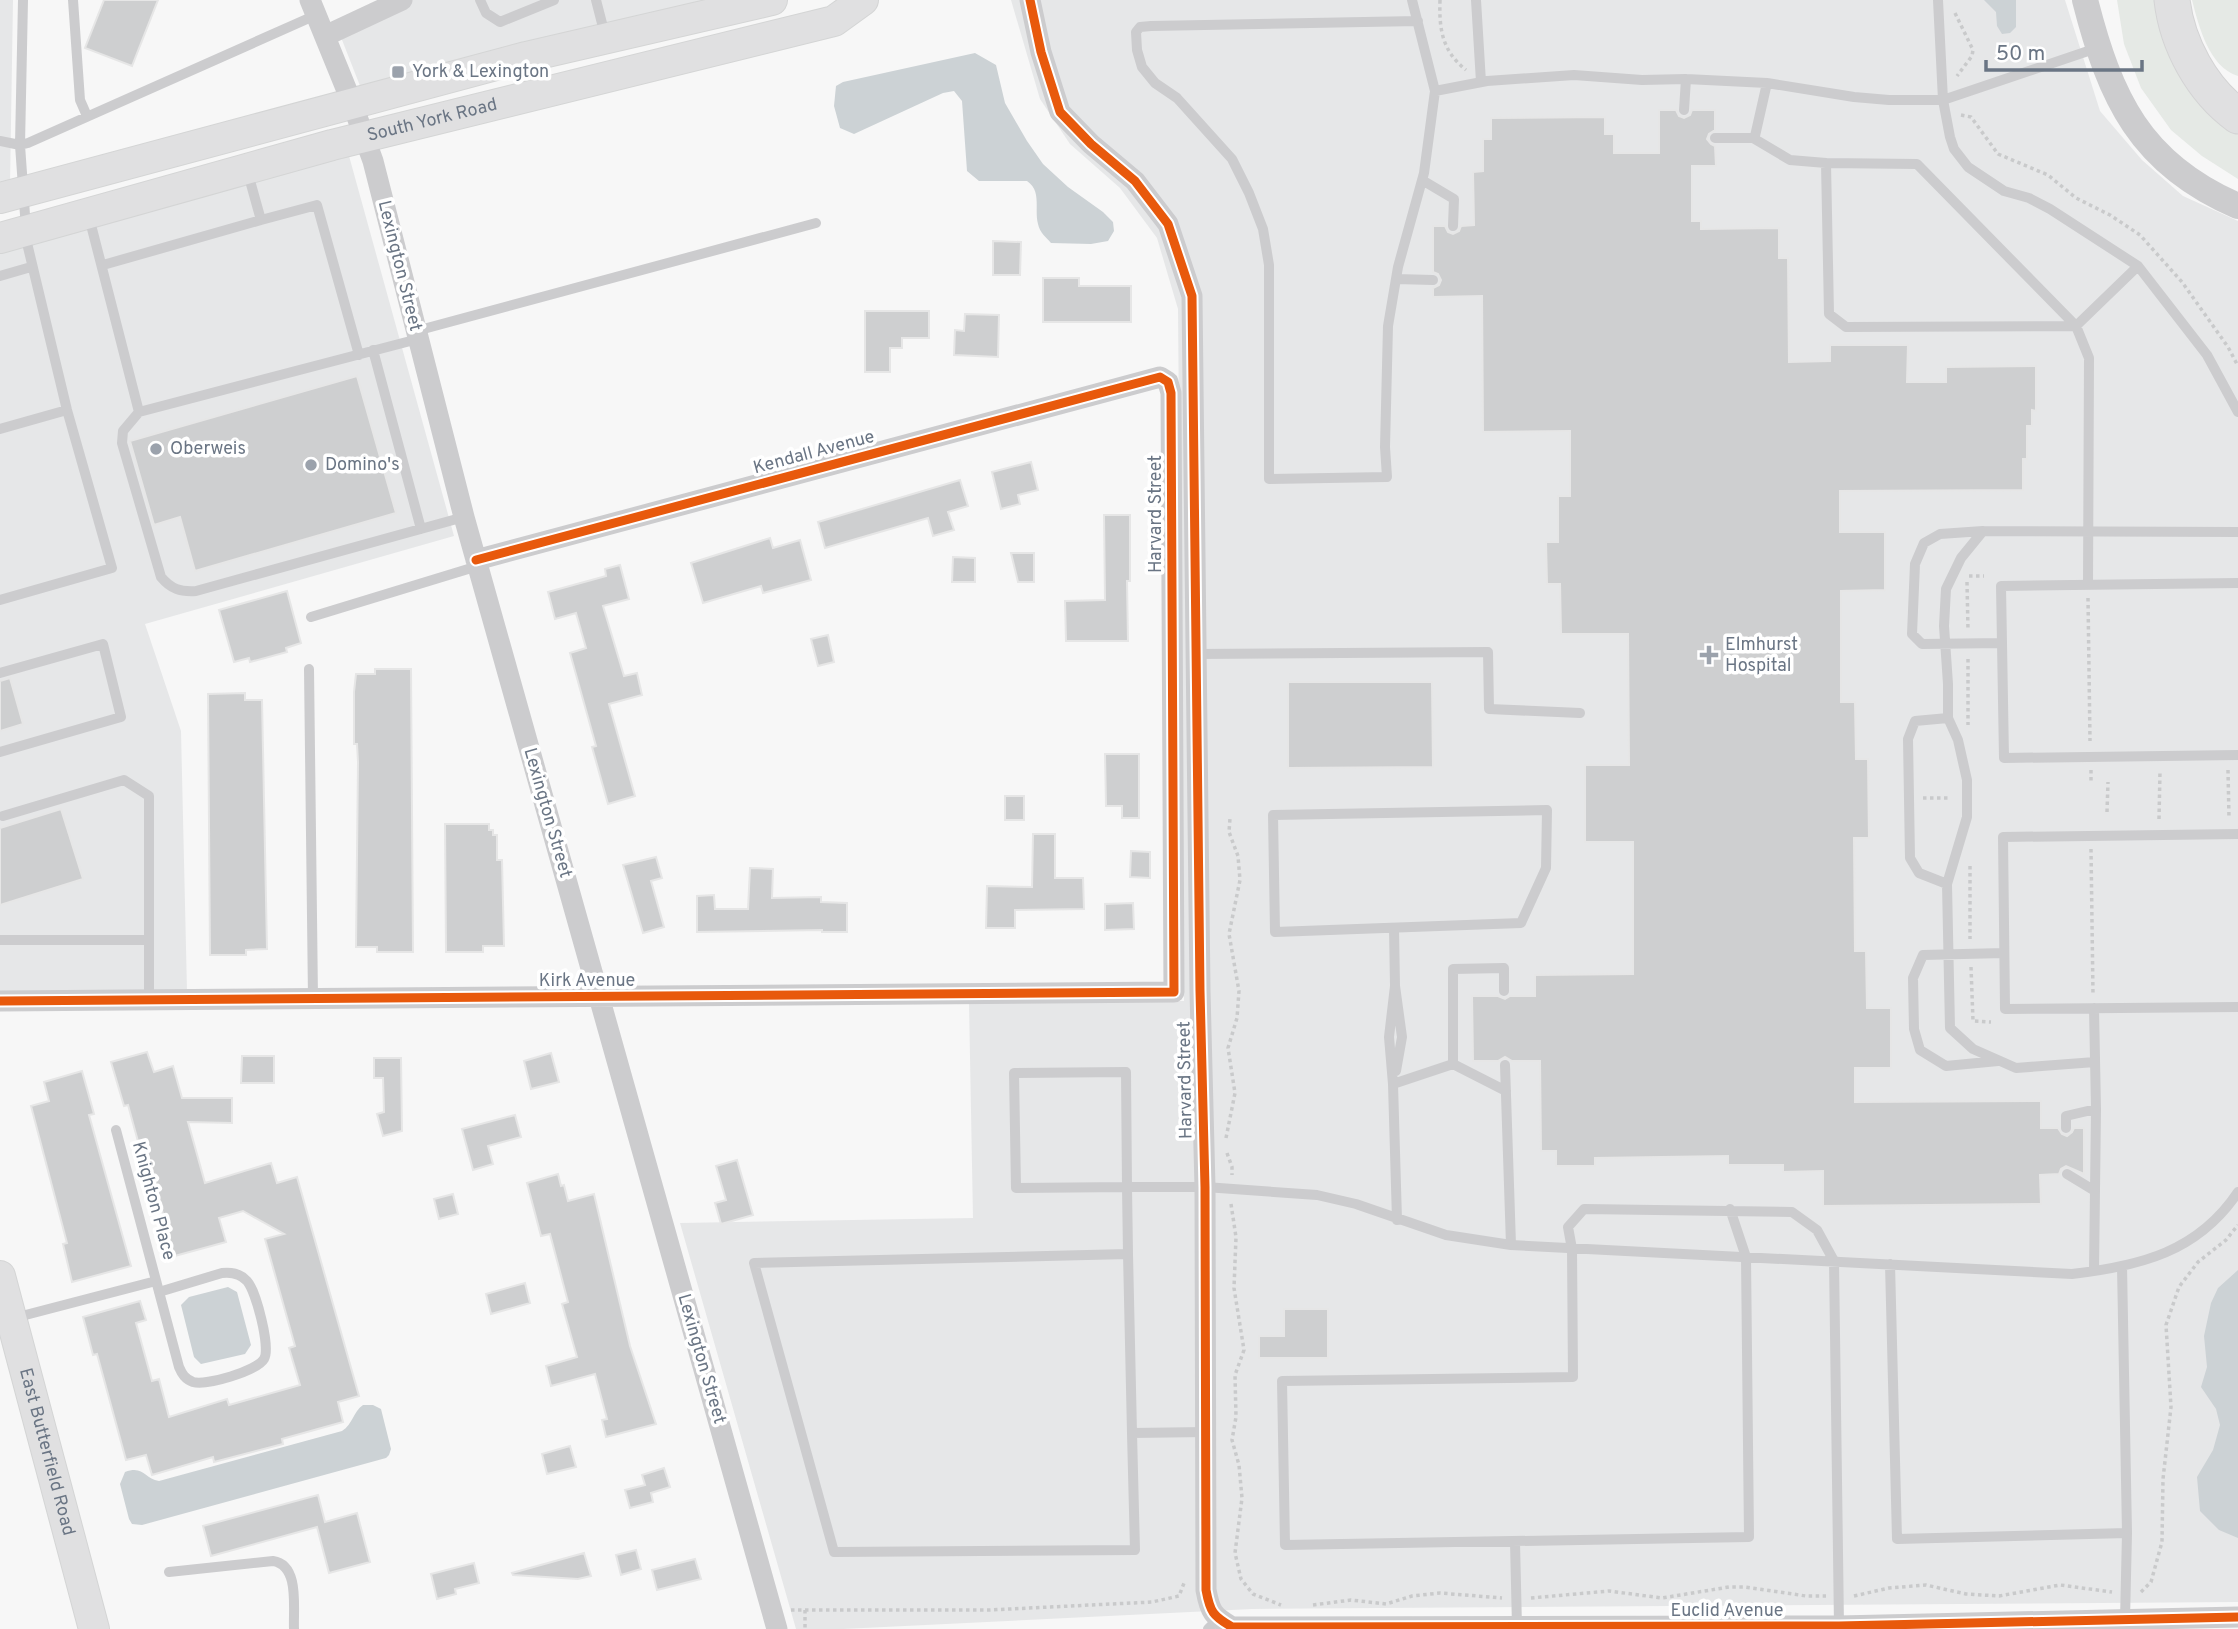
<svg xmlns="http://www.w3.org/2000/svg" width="2238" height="1629" viewBox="0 0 2238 1629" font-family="Overpass,sans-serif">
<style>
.built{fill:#e6e7e8}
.green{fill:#e5e9e5}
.water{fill:#ccd2d5}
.building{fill:#cecfd0;stroke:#e6e6e6;stroke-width:2}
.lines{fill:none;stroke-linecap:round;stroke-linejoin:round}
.secondary-casing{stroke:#d4d5d5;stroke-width:32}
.trunk-casing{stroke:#d3d3d4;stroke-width:37}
.path{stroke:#c9cacb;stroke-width:3.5;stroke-dasharray:3.5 3.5;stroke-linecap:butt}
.service{stroke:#ccccce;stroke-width:10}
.minor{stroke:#ccccce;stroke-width:21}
.tertiary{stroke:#ccccce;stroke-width:26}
.secondary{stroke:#e0e0e1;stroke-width:30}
.trunk{stroke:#e0e0e1;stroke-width:35}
.cycleway-casing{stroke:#fff;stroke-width:13}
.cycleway{stroke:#e8590c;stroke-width:9}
.poi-dot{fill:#9ba2ac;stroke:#fff;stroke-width:2.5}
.labels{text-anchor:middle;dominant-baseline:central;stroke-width:7;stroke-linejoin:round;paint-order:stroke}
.poi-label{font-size:18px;fill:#6a7584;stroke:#fff;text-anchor:start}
.street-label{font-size:18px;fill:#6a7584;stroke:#fff}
</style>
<rect width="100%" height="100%" fill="#f7f7f7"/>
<path class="built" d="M0 0H13L10 184 0 187Z
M381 0H736L364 96 335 22Z
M1011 0H2065L2100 111 2142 160 2183 196 2238 221V1602L1252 1609 843 1629H796L680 1223 973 1218 969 1003 1184 1001 1178 309 1157 238 1120 188 1070 144 1040 99Z
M346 145 454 536 145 624 181 731 187 991H0V243Z"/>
<path class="green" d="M2117 0H2162L2238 128V179L2202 156 2171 130 2141 88 2124 44Z
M2192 0H2238V76C2209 67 2199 27 2192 0Z"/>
<path class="water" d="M1984 0H2016V27L2010 33 2002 34 1997 26 1996 12Z
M975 53 996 65 1005 103 1027 141 1043 164 1068 187 1103 212 1113 222 1114 231 1108 241 1091 244 1051 243C1046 237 1040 233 1038 224 1034 209 1042 191 1027 181H979L967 171 962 101 954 91 943 93 854 134 840 128 834 106 836 86 843 82Z
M2238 1270V1538L2219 1530 2200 1511 2197 1477 2213 1450 2220 1425 2216 1409 2201 1387 2207 1367 2204 1336 2211 1303 2218 1288Z
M228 1287 237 1292 251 1345 245 1354 201 1364 194 1357 181 1305 189 1297Z
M363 1405H373L381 1409 391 1449 389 1455 386 1458 142 1525 132 1524 129 1519 120 1484 125 1472C144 1465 144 1479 159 1481L342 1431C353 1424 353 1412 363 1405Z"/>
<path class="building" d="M104 0H158L132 66 85 48Z
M1659 110H1676L1679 116 1684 118 1690 115 1692 110H1715V130L1709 134 1707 139 1711 144 1715 146 1716 166H1692V221H1701V229L1779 228V258H1788L1789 362 1830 361V345H1908L1907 382H1946V367L2036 366V411L2032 410V426H2027V459H2023V490L1840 491V532H1885V590L1841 591V702H1855L1856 759H1868L1869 838H1854L1855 951H1866L1867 1008H1891V1068H1855V1102L2041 1101V1128H2058L2062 1134 2067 1136 2072 1132 2074 1128H2084V1174L2066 1166 2061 1169 2059 1174 2040 1175 2041 1204 1823 1206V1171L1783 1172V1165H1728V1156L1595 1158V1166H1556V1151H1541L1540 1061H1512L1505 1057 1498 1061H1473L1472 996H1498L1505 999 1510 996H1535V975L1633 974V842H1585V765H1629L1628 634H1561L1560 584H1547L1546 542H1558V496H1570V431L1483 432 1482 296 1433 297V288L1439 285 1441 280 1438 274 1433 272V226H1445L1448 232 1453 234 1459 231 1461 226 1474 225 1473 172 1483 171V139H1491V118L1605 117V134H1614V153H1659Z
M993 241 1021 242 1020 275H993Z
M1043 278H1079V286H1131V322H1043Z
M865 311H929V338H902V348H890V372H865Z
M965 314 999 315 998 357 954 355 955 330 964 331Z
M357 376 396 513 195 571 180 517 154 525 130 441Z
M1031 462 1038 490 1018 495 1020 504 1001 509 992 472Z
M960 480 968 506 948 512 954 530 933 536 928 518 825 548 818 522Z
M1104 515H1130V581H1127L1128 641H1066L1065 601 1105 600Z
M770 538 773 548 800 540 811 580 763 593 761 586 703 603 691 563Z
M1011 553H1034V582H1018Z
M953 557 975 558V582H952Z
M620 565 629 599 603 606 624 676 637 673 642 695 609 704 635 796 608 804 592 747 596 746 570 653 586 648 576 613 555 619 548 592 606 576 605 569Z
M287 591 301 643 286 648 287 652 250 662 249 658 234 662 219 610Z
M828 635 834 662 818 666 811 639Z
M375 669H411L413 952H377V947H356L358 762 357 744H354V692L356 674H375Z
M10 678 23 724 0 731V681Z
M1288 682H1432L1433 767 1288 768Z
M245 693V700H262L267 949 246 950V955H210L208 694Z
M1105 754H1139V818H1122V806H1106Z
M1005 796H1024V820H1005Z
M61 809 83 879 0 905V828Z
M445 824H489V830H493V835H497V860H502L504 946H483V952H446Z
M1033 834H1055V878H1083L1084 909 1015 910V928H986L987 886 1032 887Z
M1131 851 1150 852V878L1130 877Z
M656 857 662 878 651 881 664 927 643 933 623 865Z
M750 868 773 869 772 898 821 897V902L847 903V932H822V930L697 932V896L714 895 715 909H748Z
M1133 903 1134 929 1105 930V904Z
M147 1052 154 1072 173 1066 182 1098H232V1123L188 1122 205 1183 271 1163 277 1183 297 1177 359 1396 338 1402 343 1422 282 1439 283 1444 214 1462 213 1457 152 1475 146 1455 126 1460 97 1354 93 1355 83 1317 140 1301 146 1320 136 1323 152 1381 159 1379 169 1417 227 1399 229 1405 300 1385 289 1348 295 1346 265 1239 284 1234 243 1211 219 1218 226 1242 171 1257 165 1237 169 1236 144 1144 139 1145 128 1105 124 1106 111 1062Z
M551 1053 559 1082 531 1089 524 1061Z
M242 1056H274V1083H241Z
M374 1058H401L402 1131 383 1136 377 1114 384 1112 383 1078H374Z
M82 1071 94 1114 89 1115 131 1266 72 1282 63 1244 67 1243 31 1106 49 1101 44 1082Z
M515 1115 521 1137 488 1146 493 1164 473 1170 462 1129Z
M737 1160 753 1215 721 1224 715 1203 726 1200 716 1166Z
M558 1174 561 1186 564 1185 568 1201 594 1194 630 1346 656 1424 606 1437 602 1420 607 1419 595 1374 551 1386 546 1366 577 1357 562 1304 568 1302 550 1234 541 1236 527 1183Z
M453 1194 458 1214 439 1219 434 1199Z
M525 1283 530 1303 491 1314 486 1294Z
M1284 1309H1328V1358H1259V1336H1284Z
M570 1446 576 1467 547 1474 542 1454Z
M664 1468 670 1487 651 1493 653 1502 630 1508 625 1490 645 1485 642 1475Z
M318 1495 325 1522 357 1513 370 1562 329 1573 317 1527 211 1556 203 1526Z
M636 1550 641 1569 621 1575 616 1555Z
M584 1553 591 1576 578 1579 513 1575 512 1573Z
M695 1559 701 1579 657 1590 652 1570Z
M474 1563 479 1583 455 1589 456 1594 437 1599 431 1574Z"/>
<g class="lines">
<defs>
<g id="secondary">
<path d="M0 198 526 57 772 0"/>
<path id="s1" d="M0 238 332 145 834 21 863 0"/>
<path id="s2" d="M0 1276 94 1629"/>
</g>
<path id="trunk" d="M2172 0C2177 44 2202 90 2238 116"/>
</defs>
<use href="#secondary" class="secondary-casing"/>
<use href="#trunk" class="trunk-casing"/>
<path class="path" d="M1440 0C1439 29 1442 51 1466 70
M1955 13 1973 50 1972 56 1957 76
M1961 115 1971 117 1998 154 2048 175 2076 198 2110 215 2140 235 2182 282 2228 347 2238 366
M1969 576H1984
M1967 582 1968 630
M2088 598 2090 741
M1968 659V725
M2091 770V782
M2228 770 2229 818
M1923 798H1951
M2107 812 2108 782
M2159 819 2160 771
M2091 849 2093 995
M1970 866V939
M1971 967 1973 1021 1991 1022
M1226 1138 1235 1093 1228 1048 1237 1018 1239 991 1229 934 1240 880 1238 856 1229 832 1230 818
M1227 1153 1232 1167V1175
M1231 1204 1236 1237 1234 1288 1244 1350 1235 1375 1236 1417 1232 1440 1239 1465 1242 1498 1235 1553 1241 1579 1253 1594 1281 1605
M2141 1592 2151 1582 2162 1542 2163 1479 2171 1407 2166 1325 2179 1287 2198 1262 2226 1240 2238 1225
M1854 1596 1889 1588 1926 1585 1966 1594 1999 1596 2060 1585 2112 1592
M1531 1598 1609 1591 1662 1598 1729 1587H1745L1806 1596H1826
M1313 1605 1351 1600 1386 1604 1412 1596 1440 1593 1502 1598
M791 1610H989L1152 1602 1179 1596 1184 1583
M805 1610V1629"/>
<path class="service" d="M73 0 80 100 87 116
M480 0 486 13 500 22 554 0
M596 0 605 35
M1412 0 1435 91 1487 81 1574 75 1642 80 1686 79 1767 83 1854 97 1889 100H1943L1938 0
M1476 0 1481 82
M1418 21 1151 26 1140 27 1136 32 1137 50 1142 67 1155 83 1177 98 1232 159 1249 193 1263 229 1269 265V479L1387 477 1385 447 1388 326 1398 267 1424 173 1435 91
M2097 48 1943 100 1950 137 1954 149 1968 167 2004 191 2029 198 2050 209 2138 266 2207 355 2238 412
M1684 110 1686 79
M1715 138H1753L1755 136 1767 83
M1753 138 1790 160 1826 163 1829 314 1846 327 2076 326 1917 164 1826 163
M0 141 20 145 28 143 316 15
M1422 180 1454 199 1453 226
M89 217 139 412 418 339
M261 220 317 205 359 355
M103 265 261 220 247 170
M0 276 31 267
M1396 279 1433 280
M416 331 816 223
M373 350 421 529
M139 412 123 431 122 443 161 577C171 589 180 592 196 591L464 517
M0 429 67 410
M1983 531 1940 534 1924 543 1915 564 1912 634 1922 644 2002 643
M2238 583 2001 586 2004 758 2238 755
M2088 585 2089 358 2076 326 2138 266
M0 600 112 568 67 410 27 243 20 145 23 0
M311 617 478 566
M1196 654 1488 652 1489 709 1580 713
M309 669 313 998
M0 673 103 644 121 717 0 752
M1547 810 1546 868 1521 923 1275 932 1273 815Z
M3 816 124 780 149 796V1000
M2238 834 2003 837 2005 1009 2238 1007
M1947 884 1919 873 1910 858 1908 739 1915 721 1948 718
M1394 928 1395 986 1402 1037 1396 1071
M0 940H149
M1395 986 1389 1037 1393 1084 1397 1220
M2094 1008 2096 1109 2094 1271
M1998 1061 1946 1066 1920 1050 1914 1029 1913 978 1923 955 2004 953
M2095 1062 2016 1068 1973 1049 1950 1028 1947 884 1967 817V780L1958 740 1948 718V684L1944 626 1946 589 1961 558 1983 531 2238 532
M1453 1064 1506 1091
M1505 1065 1511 1245
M1126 1072 1127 1187 1016 1188 1014 1073Z
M1393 1084 1453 1064V969L1504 968V991
M2066 1128V1116L2096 1109
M116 1130 179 1367C182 1374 185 1379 193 1382 206 1386 257 1371 264 1359 271 1348 256 1291 247 1281 240 1273 231 1272 222 1273L159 1292
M2067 1174 2095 1191
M1730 1209 1746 1257 1749 1537 1285 1545 1282 1381 1573 1377 1572 1249 1568 1227 1584 1209 1792 1212 1817 1230 1834 1261 1839 1626
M1128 1254 1132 1433
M1890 1264 1897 1539 2127 1533 2122 1266
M14 1318 156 1281
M1206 1432 1132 1433 1135 1550 834 1552 754 1263 1128 1254 1127 1187H1205L1317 1195 1356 1204 1446 1235 1511 1245 2072 1274C2140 1266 2198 1252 2238 1192
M1515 1542 1517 1627
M169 1572 273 1561C300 1565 293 1608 294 1629
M2125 1620 2127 1533
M1208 1629 1218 1619"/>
<path class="minor" d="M310 0 352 103 373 161 464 517 777 1629
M1030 0 1041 52 1060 112 1091 144 1135 181 1168 224 1192 296 1200 991 1205 1187 1206 1590C1210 1612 1213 1616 1232 1627L1839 1626 2238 1617
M325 36 402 0
M0 1001 1174 992 1171 393 1168 382 1160 377 476 560"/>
<path class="tertiary" d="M2085 0C2110 98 2140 164 2238 206"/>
<use href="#secondary" class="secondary"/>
<use href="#trunk" class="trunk"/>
<defs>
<path id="cycleway" d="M1030 0 1041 52 1060 112 1091 144 1135 181 1168 224 1192 296 1200 991 1205 1187 1206 1590C1210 1612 1213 1616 1232 1627L1839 1626 2238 1617
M0 1001 1174 992 1171 393 1168 382 1160 377 476 560"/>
</defs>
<use href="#cycleway" class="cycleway-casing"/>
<use href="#cycleway" class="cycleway"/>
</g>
<g class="poi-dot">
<rect x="391" y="65" width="14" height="14" rx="3.5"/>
<circle cx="156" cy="449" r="7"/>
<circle cx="311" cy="465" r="7"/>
<path d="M1705.5 644.5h7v7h7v7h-7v7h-7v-7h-7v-7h7z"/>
</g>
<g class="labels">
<g class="poi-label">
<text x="412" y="72">York &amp; Lexington</text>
<text x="170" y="449">Oberweis</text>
<text x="325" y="465">Domino's</text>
<text x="1725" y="645">Elmhurst<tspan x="1725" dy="21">Hospital</tspan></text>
</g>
<g class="street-label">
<text stroke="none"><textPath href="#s1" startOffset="448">South York Road</textPath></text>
<text transform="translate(399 266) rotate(76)">Lexington Street</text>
<text transform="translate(814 453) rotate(-15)">Kendall Avenue</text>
<text transform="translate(1156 514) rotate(-90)">Harvard Street</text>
<text transform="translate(547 813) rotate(74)">Lexington Street</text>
<text x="587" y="981">Kirk Avenue</text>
<text transform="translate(1186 1080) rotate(-91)">Harvard Street</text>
<text transform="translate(153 1201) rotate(75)">Knighton Place</text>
<text transform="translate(701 1359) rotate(74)">Lexington Street</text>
<text stroke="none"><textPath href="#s2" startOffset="182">East Butterfield Road</textPath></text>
<text x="1727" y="1611">Euclid Avenue</text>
</g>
</g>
<path d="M1986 60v10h156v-10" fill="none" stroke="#6a7584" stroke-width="3.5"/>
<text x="1996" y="60" font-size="21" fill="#6a7584" stroke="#ffffff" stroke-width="5" paint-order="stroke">50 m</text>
</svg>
